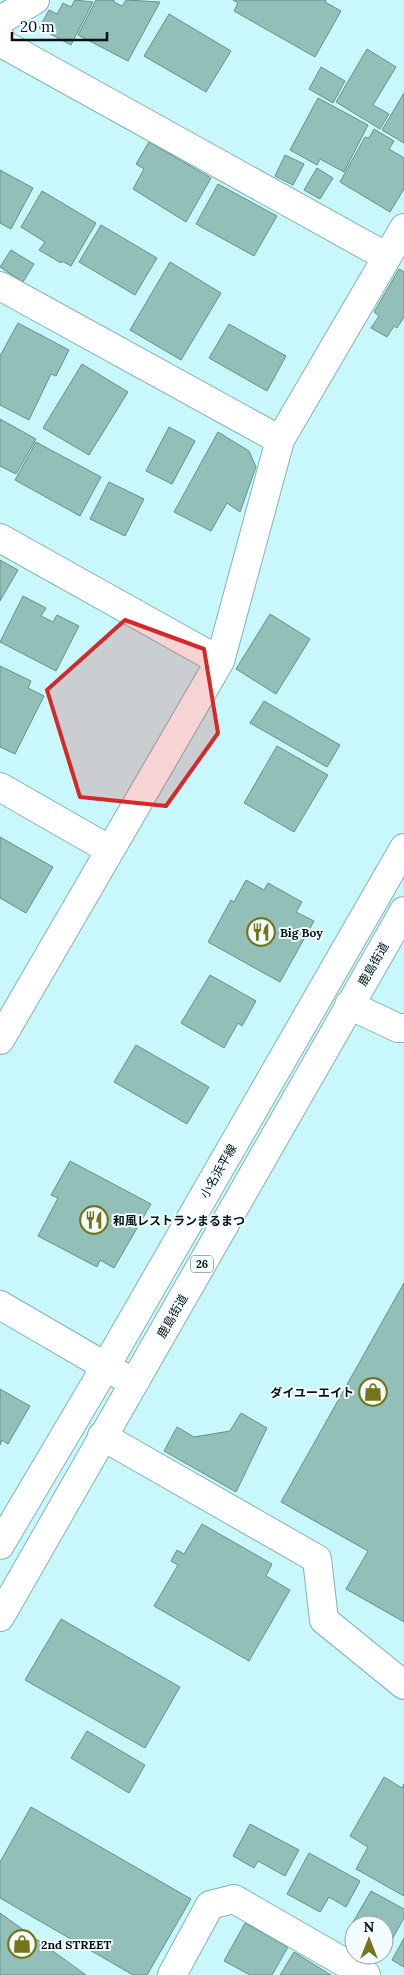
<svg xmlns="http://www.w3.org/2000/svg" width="404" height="1975" viewBox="0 0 404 1975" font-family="Lora,'Noto Sans JP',serif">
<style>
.building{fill:#92bfb8;stroke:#659189}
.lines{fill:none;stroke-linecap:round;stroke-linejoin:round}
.street-casing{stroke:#84b2b5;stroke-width:30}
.primary-casing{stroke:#84b2b5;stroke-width:30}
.street{stroke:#fff;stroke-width:28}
.primary{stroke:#fff;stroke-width:28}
.marked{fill:#d62828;fill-opacity:0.2;stroke:#d62828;stroke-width:4;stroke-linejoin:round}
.labels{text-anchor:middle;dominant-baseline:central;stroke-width:4;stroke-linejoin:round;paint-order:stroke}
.shield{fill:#f4fdfe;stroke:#4b585a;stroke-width:1}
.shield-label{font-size:11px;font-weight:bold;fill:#021113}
.poi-label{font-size:12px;font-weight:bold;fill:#021113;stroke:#f4fdfe;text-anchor:start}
.street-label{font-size:12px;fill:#021113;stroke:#f4fdfe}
</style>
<rect width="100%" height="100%" fill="#c8f8fc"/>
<path class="building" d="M75 0 93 2 71 45 39 28 49 10 57 14 63 3 71 7Z
M96 0H114V2L122 6 126 0 160 2 128 61 78 35Z
M233 0H326L325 2 341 11 315 57 234 11 238 3Z
M169 14 231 51 206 92 144 56Z
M367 49 396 67 373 105 389 114 380 129 336 102Z
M321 67 345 81 333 103 309 89Z
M404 93V143L382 130Z
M318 98 368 125 344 172 320 159 317 165 290 150Z
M374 129 394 141 389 149 404 158V189L390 212 340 182 365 137 369 138Z
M149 142 211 178 186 222 133 189 144 169 136 164Z
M285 155 304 164 293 185 275 176Z
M317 168 333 178 320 199 304 190Z
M0 170 33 188 11 229 0 223Z
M218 184 277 216 254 256 196 224Z
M42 191 96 223 71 266 62 261 61 263 39 250 45 242 21 227Z
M101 225 157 258 135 295 79 262Z
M11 250 34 264 23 282 0 267Z
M170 262 221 293 181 360 130 330Z
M399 269 404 272V317L397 328 394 326 387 337 371 328 379 316 374 312Z
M18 323 69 350 56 376 51 374 29 420 0 405V356Z
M229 324 286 356 267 391 209 358Z
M82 364 128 392 89 455 43 428Z
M0 419 36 439 16 474 0 466Z
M169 427 195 441 172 484 146 471Z
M218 432 249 451 256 467 240 512 227 503 211 531 174 512Z
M36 442 101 477 80 516 15 480Z
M109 482 144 499 125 536 90 519Z
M0 560 18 570 0 601Z
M23 596 46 608 41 616 53 622 57 615 79 626 56 671 0 642Z
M270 614 310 639 276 694 236 669Z
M0 666 31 681 28 688 44 696 15 754 0 747Z
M264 701 340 745 327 767 250 723Z
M277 746 328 775 294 832 244 803Z
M0 837 53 867 26 913 0 898Z
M246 880 264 890 268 883 302 902 296 912 314 921 280 982 208 942 231 900 234 902Z
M210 975 256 1001 242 1026 238 1023 224 1048 181 1023Z
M136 1045 209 1087 187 1124 114 1082Z
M70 1161 151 1204 114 1268 100 1260 97 1267 38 1236 58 1198 51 1195Z
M404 1283V1622L346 1589 368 1551 281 1502Z
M0 1389 30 1406 8 1444 2 1440 0 1445Z
M241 1413 267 1428 236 1492 164 1451 177 1427 194 1437 230 1431Z
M202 1524 272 1564 266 1576 290 1590 249 1661 154 1606 178 1565 171 1561 177 1550 184 1554Z
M61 1619 180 1687 145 1748 25 1680Z
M87 1731 145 1765 129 1793 71 1758Z
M384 1777 402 1788 404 1784V1896L356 1869 368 1847 350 1836Z
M31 1807 191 1899 147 1975H133L0 1898V1862Z
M250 1824 299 1850 285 1876 258 1861 254 1868 233 1856Z
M309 1853 360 1881 346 1907 329 1897 320 1912 287 1894Z
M371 1891 404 1909V1918L390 1943 384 1940V1925H358L353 1922Z
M0 1913 86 1975H0Z
M245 1923 288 1947 272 1975H250L224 1961Z
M404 1938V1967L392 1960Z
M294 1952 331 1975H280Z"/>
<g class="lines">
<defs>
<path id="street" d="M0 20 35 0
M0 38 5 45 387 257
M0 286 280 440
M0 538 220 661
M0 787 110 850
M349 1005 398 1028H404
M0 1040 220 661 280 440 404 228
M0 1305 134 1383
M102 1436 317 1559 324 1620 404 1685
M172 1975 210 1905 234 1899 366 1975"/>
<path id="primary" d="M0 1545 106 1366 404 848
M0 1617 404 911"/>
</defs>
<use href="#street" class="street-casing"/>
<use href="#primary" class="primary-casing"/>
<use href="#street" class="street"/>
<use href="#primary" class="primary"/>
</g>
<path class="marked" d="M125 620 204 649 218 733 166 806 80 797 47 690Z"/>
<defs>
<symbol id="restaurant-ring" viewBox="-11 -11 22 22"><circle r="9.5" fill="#f4fdfe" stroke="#74741a" stroke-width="1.5"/><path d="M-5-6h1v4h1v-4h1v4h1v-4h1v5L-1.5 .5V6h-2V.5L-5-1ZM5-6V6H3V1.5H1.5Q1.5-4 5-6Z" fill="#74741a"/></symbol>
<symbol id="shop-ring" viewBox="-11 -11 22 22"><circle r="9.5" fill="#f4fdfe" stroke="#74741a" stroke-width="1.5"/><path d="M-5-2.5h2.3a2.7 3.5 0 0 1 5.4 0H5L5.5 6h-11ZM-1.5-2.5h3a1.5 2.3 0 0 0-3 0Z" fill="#74741a"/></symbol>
</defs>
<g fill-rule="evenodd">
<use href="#restaurant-ring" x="245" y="916" width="32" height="32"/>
<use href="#restaurant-ring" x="78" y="1204" width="32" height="32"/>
<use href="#shop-ring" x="357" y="1376" width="32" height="32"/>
<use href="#shop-ring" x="6" y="1928" width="32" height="32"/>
</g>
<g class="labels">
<rect class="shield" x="191" y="1255.5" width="22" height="17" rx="4"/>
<g class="shield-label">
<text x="202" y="1264">26</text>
</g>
<g class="poi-label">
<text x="280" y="932">Big Boy</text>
<text x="113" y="1220">和風レストランまるまつ</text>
<text x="354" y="1392" text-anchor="end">ダイユーエイト</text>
<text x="41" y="1944">2nd STREET</text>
</g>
<g class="street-label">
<text transform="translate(373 964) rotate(-60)">鹿島街道</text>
<text transform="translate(218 1171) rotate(-60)">小名浜平線</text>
<text transform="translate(172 1316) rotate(-60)">鹿島街道</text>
</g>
</g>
<g transform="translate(369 1940)"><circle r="24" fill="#f4fdfe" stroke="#939fa0"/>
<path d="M0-4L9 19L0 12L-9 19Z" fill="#74741a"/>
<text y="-8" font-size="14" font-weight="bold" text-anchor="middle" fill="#021113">N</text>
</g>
<path d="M12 32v8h95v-8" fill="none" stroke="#021113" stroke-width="2.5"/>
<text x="20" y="32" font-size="15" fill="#021113" stroke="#f4fdfe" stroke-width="4" paint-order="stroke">20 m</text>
</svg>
